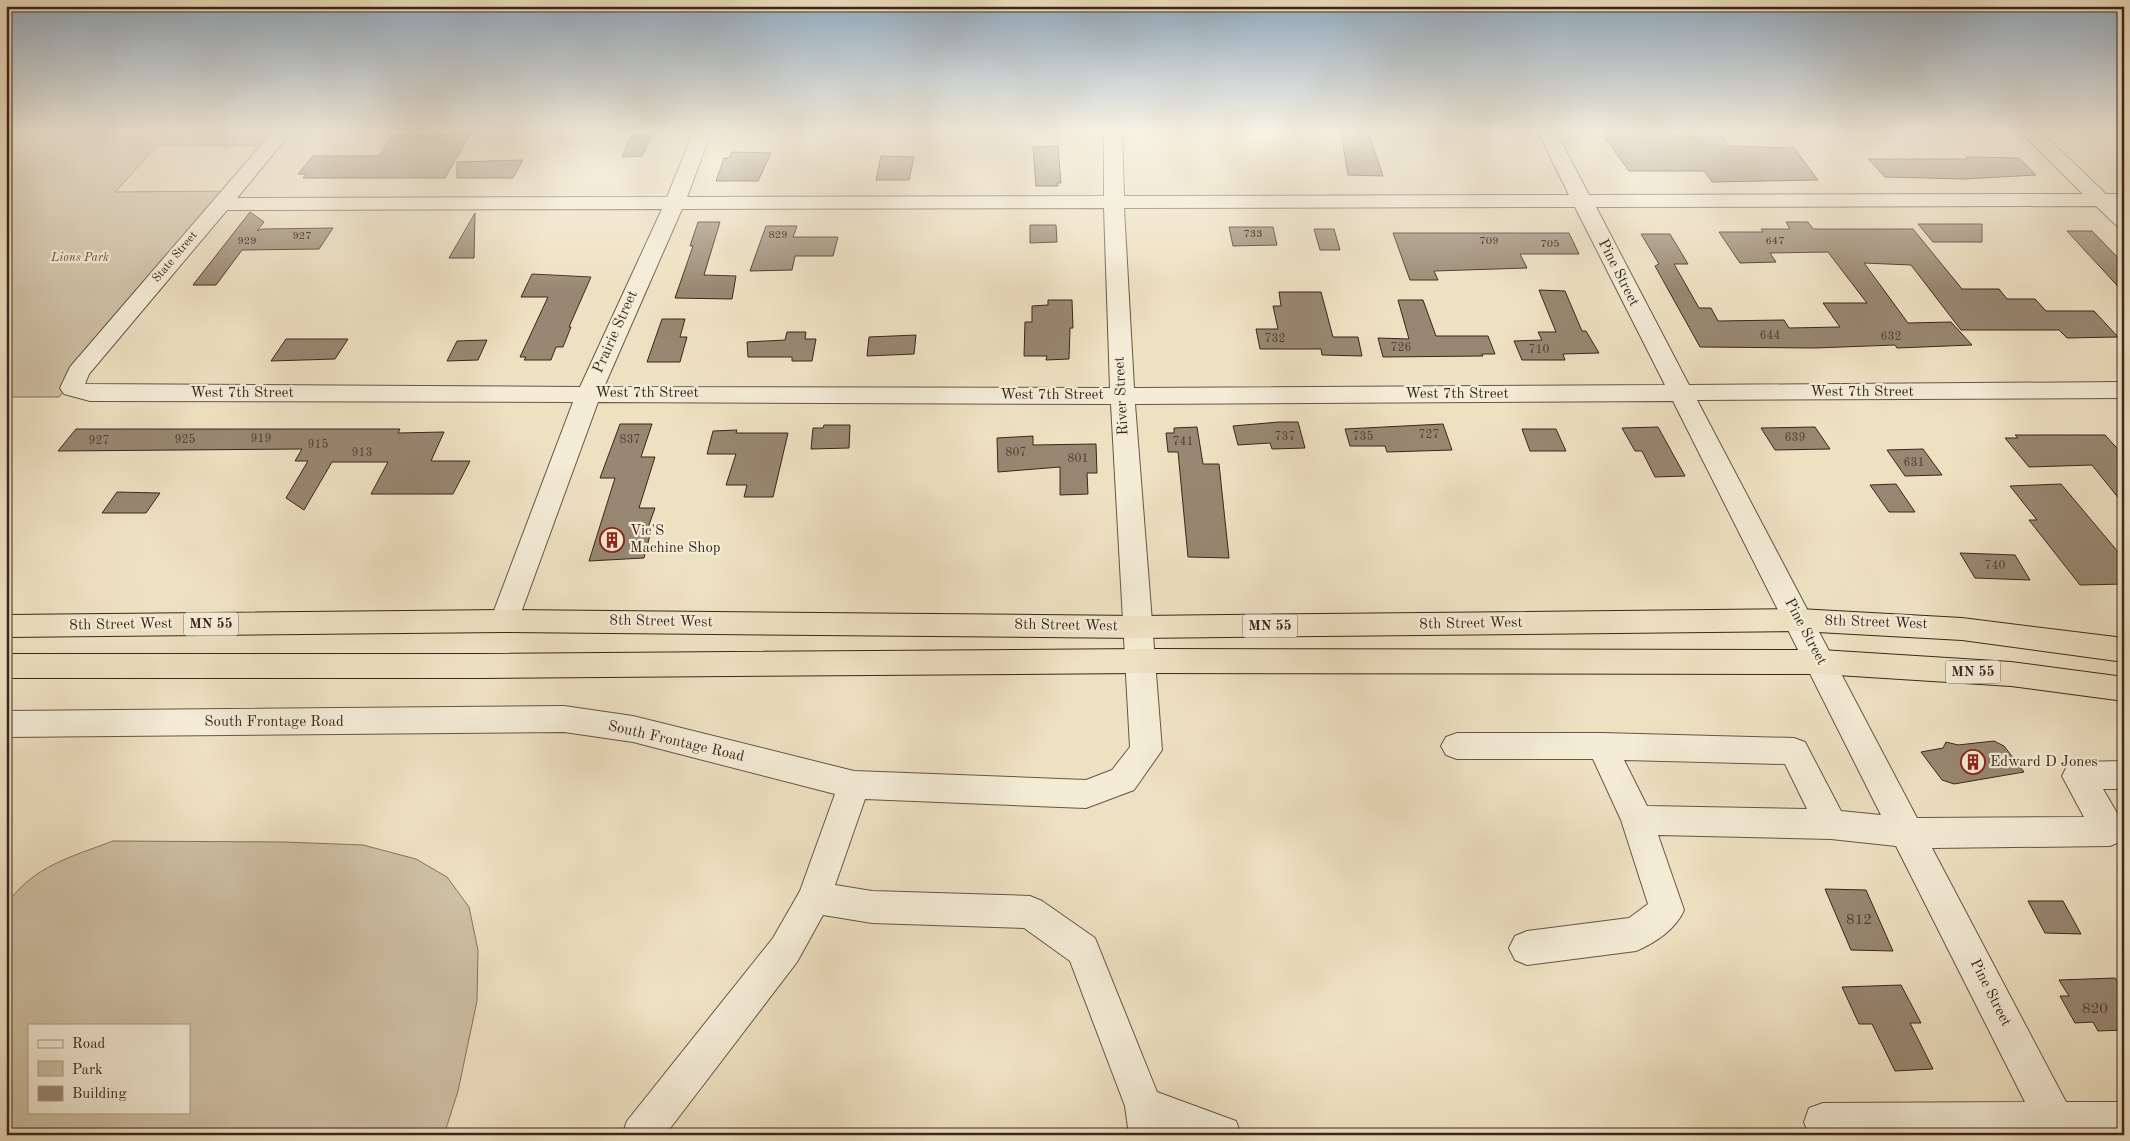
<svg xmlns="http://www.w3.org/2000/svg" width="2130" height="1141" viewBox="0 0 2130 1141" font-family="'Old Standard TT',serif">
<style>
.green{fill:#cfc1a6;stroke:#847461;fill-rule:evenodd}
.building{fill:#988772;stroke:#3a261c}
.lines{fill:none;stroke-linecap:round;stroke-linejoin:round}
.minor-casing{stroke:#675546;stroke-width:2}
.highway-casing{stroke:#3a261c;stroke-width:2}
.minor{fill:#f4ecd7;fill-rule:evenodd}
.highway{fill:#eee1c2;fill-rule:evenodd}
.labels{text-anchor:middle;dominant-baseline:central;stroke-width:4.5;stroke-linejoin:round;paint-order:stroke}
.far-number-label{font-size:11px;fill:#523e32}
.far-street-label{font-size:12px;fill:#3a261c;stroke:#f4ecd7}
.far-park-label{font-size:12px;font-style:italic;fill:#5f4d3e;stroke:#f4ecd7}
.number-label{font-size:12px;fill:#523e32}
.shield{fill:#f4ecd7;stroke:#726154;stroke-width:1}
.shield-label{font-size:14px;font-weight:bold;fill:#3a261c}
.street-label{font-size:15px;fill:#3a261c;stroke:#f4ecd7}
.poi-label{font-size:15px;fill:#3a261c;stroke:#f4ecd7;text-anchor:start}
.near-number-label{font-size:15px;fill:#523e32}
</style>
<rect width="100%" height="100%" fill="#eee1c2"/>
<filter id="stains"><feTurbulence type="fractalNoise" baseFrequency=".004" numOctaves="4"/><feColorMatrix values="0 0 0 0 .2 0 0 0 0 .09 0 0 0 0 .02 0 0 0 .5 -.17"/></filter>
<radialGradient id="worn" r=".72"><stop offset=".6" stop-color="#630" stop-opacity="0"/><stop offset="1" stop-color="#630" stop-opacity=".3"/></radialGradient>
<path class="green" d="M6 130H286L272 146 158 145 115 192 234 191 59 397H6Z
M113 841 283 842 363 845 416 859 447 877 469 907 478 950 477 1001 458 1091 444 1135H6V905C33 866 71 857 113 841ZM29 1025H189V1112H29Z"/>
<path class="building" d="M1604 130 1670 132 1673 136 1723 137 1729 146 1794 148 1818 180 1712 182 1704 171H1629L1605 138H1608Z
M1341 132H1368L1383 176 1348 175Z
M470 134 445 178H303L306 174H298L313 156H379L392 135Z
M631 136H651L642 156 622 157Z
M1058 146 1061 183H1057L1058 186H1036L1033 147Z
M732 152 771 153 758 181H716L724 158H729Z
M881 156 914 157 909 180H876Z
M1966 157 2019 158 2036 175 1965 179 1885 177 1868 159H1968Z
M523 160 513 178H457V162Z
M250 212 264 222 257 231 262 229 333 228 319 249 242 250 216 285H193Z
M475 213 474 258H449Z
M698 222H720L704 275 736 276 732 299 675 298 693 246H690Z
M1786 222H1808L1813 229H1913L1962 289H1999L2007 299H2035L2046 311H2094L2118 337 2067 338 2059 330H1961L1911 265 1864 263 1908 323 1951 322 1972 345 1897 348 1895 345 1815 348 1700 347 1655 266 1659 264 1641 234H1670L1688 264H1674L1699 308H1711L1718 321 1784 320 1789 328 1840 327 1823 303H1867L1828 252 1770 253 1776 262 1740 263 1719 232H1763L1761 229H1790Z
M1918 224H1982V242H1933Z
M1030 225H1056L1057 242 1030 243Z
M766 226H797L793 237H838L833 256H795L792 270 750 271Z
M1229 227H1273L1277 245 1233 246Z
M1314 229H1334L1340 250H1320Z
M2067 231H2092L2124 264V293Z
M1393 233H1569L1579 254H1520L1527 268 1434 271 1438 280H1410Z
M532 274 591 277 569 327H571L563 347H556L551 360H524L526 357H520L548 297H521Z
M1539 290 1565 291 1582 331H1586L1599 353 1563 354 1565 360H1522L1514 341 1542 340 1538 332H1556Z
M1279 292H1321L1333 337H1358L1362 356 1322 355 1321 349H1260L1256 329H1278L1273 306H1281Z
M1048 300H1072L1073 328H1070L1069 359 1046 360 1047 356H1024L1025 322H1032V306L1048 305Z
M1398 300H1423L1436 336H1488L1495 354H1482L1483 356 1383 357 1378 338 1409 339Z
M662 319H685L680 337H687L680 362H647Z
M787 332H806L805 339H816L812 361H792V357H748L747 342 785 340Z
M916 335 914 354 867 356 869 337Z
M286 339H348L335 359 271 361Z
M487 340 478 360 447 361 457 341Z
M1279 422H1298L1305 448 1272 449 1270 443 1238 445 1233 426Z
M620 424H652L641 457H655L639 508H655L645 536 650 535 644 558 589 561 615 478H600Z
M1443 424 1452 450 1387 452 1385 446H1350L1345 429Z
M824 425H850L849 448 811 449 813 428H823Z
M1197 427 1203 464H1219L1229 558 1188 557 1178 452H1168L1166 433H1174V428Z
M1658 427 1685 476 1655 477 1642 451H1635L1622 428Z
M1815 427 1830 449 1775 450 1761 428Z
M76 429H400L398 433 444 432 431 461H470L453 494H371L388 462H332L304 510 286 498 308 461H295L302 449 58 451Z
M1522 429H1556L1566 451H1530Z
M737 430 736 433H788L773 497H744L747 485H726L736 454H707L713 431Z
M2015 435H2105L2124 456V505L2092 465 2029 467 2005 438H2018Z
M1033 436V445L1096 444 1097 473H1087L1088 494 1060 495V467L998 472 997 438Z
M1923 449 1942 475 1905 476 1887 450Z
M1896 484 1915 512H1889L1870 485Z
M2061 484 2124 559V584L2080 585 2029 520H2037L2010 486Z
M117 492 160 493 146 513H102Z
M1960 553 2015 555 2030 580 1975 578Z
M1994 741 2004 746 2024 772 1954 784 1942 780 1921 752 1943 748 1946 742 1958 745Z
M1825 889 1866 890 1893 951 1851 950Z
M2028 901H2063L2081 934 2045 933Z
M2115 978 2124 991V1030L2098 1031 2093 1022 2075 1023 2060 996H2069L2059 980Z
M1901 985 1921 1023H1910L1933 1069 1895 1071 1872 1024H1859L1842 987Z"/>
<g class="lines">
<defs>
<path id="minor" d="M274 130H293L237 198 667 197 694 130H712L687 197 1104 196V130H1122L1124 196 1569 195 1537 130H1555L1589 195 2083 194 2019 130H2039L2106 194H2124V206H2119L2124 211V228L2117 226 2096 206 1596 207 1689 385 2124 382V398L1697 400 1917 818 2084 817 2062 776 2067 766 2078 762 2124 761V789H2103L2124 825 2122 841 2110 846 1932 848 2066 1102H2124V1135H1809L1804 1122 1809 1108 1823 1103 2025 1102 1896 846 1831 839 1658 835 1684 910C1676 929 1655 943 1636 951L1527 965 1515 960 1509 948 1515 936 1527 931 1629 918 1648 904 1621 820 1593 759H1457L1446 755 1441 746 1446 737 1457 733H1602L1794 738 1805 742 1841 811 1881 815 1673 401 1135 404 1162 750 1134 790 1086 808 865 799 835 885 872 891 1030 896 1042 901 1095 938 1157 1092 1236 1121 1241 1135H1129L1125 1106 1070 961 1024 928 872 923 823 915 797 962 665 1135H622L627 1121 773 938 800 891 835 794 633 742 564 732 6 737V711L564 706 633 716 854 771 1086 780 1112 770 1130 747 1111 404 598 402 518 621 514 629 504 632 494 629 490 621 573 402 90 401 64 394 60 388 70 367ZM1575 207 1665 385 1134 388 1124 208ZM1104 208 1110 388 604 387 682 209ZM662 209 580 387 85 384 89 374 227 210ZM1624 760 1785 764 1807 809 1647 806Z"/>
<path id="highway" d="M1799 609 1962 618 2124 638V662L1962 640 1799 631 1138 638 504 632 6 637V615L504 610 1138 616Z
M1141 649 1821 650 2011 662 2124 677V701L2011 686 1821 674 1141 673 479 678H6V654H479Z"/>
</defs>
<use href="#minor" class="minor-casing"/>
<use href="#highway" class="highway-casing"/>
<use href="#minor" class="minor"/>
<use href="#highway" class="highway"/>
</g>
<linearGradient id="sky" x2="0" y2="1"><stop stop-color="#92acc2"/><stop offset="0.45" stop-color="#f7f2e4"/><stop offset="1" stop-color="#f7f2e4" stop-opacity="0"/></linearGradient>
<rect width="2130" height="290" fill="url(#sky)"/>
<defs>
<symbol id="building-ring" viewBox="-11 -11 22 22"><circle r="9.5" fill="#f4ecd7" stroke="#8f2418" stroke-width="1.5"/><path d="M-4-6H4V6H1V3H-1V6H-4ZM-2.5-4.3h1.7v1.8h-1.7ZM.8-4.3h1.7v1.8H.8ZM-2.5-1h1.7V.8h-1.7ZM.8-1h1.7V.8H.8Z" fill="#8f2418"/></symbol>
</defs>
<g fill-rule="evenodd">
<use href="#building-ring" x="598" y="526" width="28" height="28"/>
<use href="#building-ring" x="1959" y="748" width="28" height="28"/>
</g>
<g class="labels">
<g class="far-number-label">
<text x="1253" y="234">733</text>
<text x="778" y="235">829</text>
<text x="302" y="236">927</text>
<text x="247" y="241">929</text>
<text x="1489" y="241">709</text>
<text x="1775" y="241">647</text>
<text x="1550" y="244">705</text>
</g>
<g class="far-street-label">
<text transform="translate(175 257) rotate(-50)">State Street</text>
</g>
<g class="far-park-label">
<text x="80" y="258">Lions Park</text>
</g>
<g class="number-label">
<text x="1770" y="336">644</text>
<text x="1891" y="337">632</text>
<text x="1275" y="339">732</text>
<text x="1401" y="348">726</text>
<text x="1539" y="350">710</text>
<text x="1429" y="435">727</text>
<text x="1285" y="437">737</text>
<text x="1363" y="437">735</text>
<text x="1795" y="438">639</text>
<text x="261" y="439">919</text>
<text x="185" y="440">925</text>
<text x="630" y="440">837</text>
<text x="99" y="441">927</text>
<text x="1183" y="442">741</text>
<text x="318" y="445">915</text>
<text x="362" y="453">913</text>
<text x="1016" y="453">807</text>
<text x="1078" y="459">801</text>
<text x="1914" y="463">631</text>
<text x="1995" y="566">740</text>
</g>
<g class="shield">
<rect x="183.5" y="612.5" width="55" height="23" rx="4"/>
<rect x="1242.5" y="614.5" width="55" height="23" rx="4"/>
<rect x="1945.5" y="660.5" width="55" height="23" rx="4"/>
</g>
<g class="shield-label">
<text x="211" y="624">MN 55</text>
<text x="1270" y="626">MN 55</text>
<text x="1973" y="672">MN 55</text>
</g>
<g class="street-label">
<text transform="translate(1618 273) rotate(63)">Pine Street</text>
<text transform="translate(616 332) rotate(-66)">Prairie Street</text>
<text x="1862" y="392">West 7th Street</text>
<text x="242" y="393">West 7th Street</text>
<text x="647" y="393">West 7th Street</text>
<text x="1457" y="394">West 7th Street</text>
<text x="1052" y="395">West 7th Street</text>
<text transform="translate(1122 396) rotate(-93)">River Street</text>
<text transform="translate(661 622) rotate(1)">8th Street West</text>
<text transform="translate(1876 623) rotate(2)">8th Street West</text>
<text transform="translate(1471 624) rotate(-1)">8th Street West</text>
<text transform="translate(121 625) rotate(-1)">8th Street West</text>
<text transform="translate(1066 626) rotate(1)">8th Street West</text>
<text transform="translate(1805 632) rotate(62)">Pine Street</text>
<text x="274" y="722">South Frontage Road</text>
<text transform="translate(676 742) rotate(13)">South Frontage Road</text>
<text transform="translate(1990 993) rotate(63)">Pine Street</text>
</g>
<g class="poi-label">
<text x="630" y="531">Vic'S<tspan x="630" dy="17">Machine Shop</tspan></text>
<text x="1990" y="762">Edward D Jones</text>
</g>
<g class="near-number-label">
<text x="1859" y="920">812</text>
<text x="2095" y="1009">820</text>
</g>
</g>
<rect width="2130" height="1141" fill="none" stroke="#eee1c2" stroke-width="25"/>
<rect x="8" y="8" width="2115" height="1126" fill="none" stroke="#3a261c" stroke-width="2.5"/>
<rect x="12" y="12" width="2105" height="1116" fill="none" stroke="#3a261c"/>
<rect x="28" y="1024" width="162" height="90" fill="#f4ecd7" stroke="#aa9d8c"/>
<rect x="38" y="1040" width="25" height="8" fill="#f4ecd7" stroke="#aa9d8c"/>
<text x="72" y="1048" font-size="15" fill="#3a261c">Road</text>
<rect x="38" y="1061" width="25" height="15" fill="#cfc1a6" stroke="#aa9d8c"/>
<text x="72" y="1074" font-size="15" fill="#3a261c">Park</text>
<rect x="38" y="1086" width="25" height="15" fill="#988772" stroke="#aa9d8c"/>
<text x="72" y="1098" font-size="15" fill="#3a261c">Building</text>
<rect width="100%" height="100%" filter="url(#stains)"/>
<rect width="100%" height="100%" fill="url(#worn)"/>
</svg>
